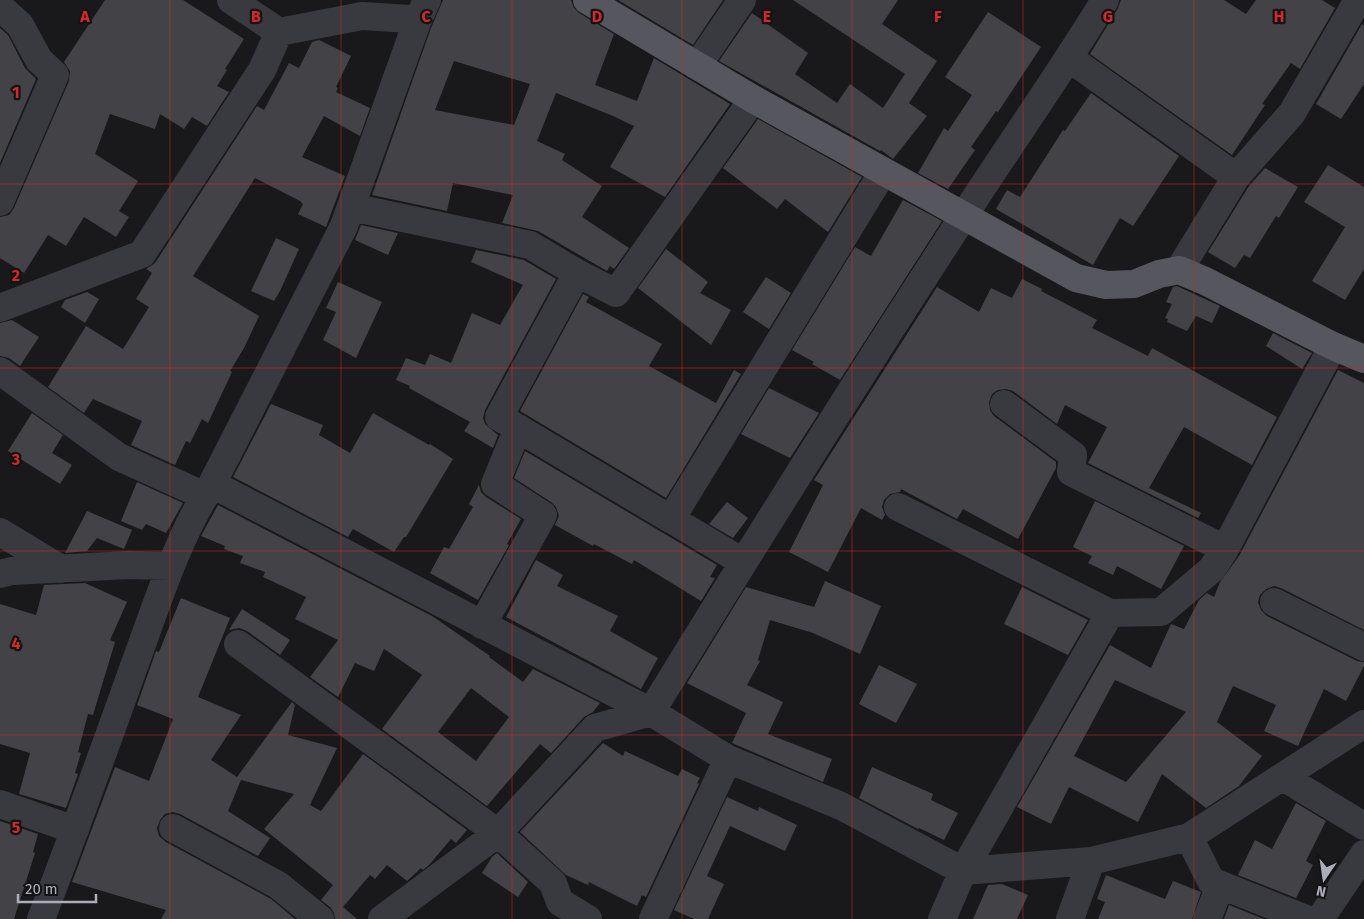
<svg xmlns="http://www.w3.org/2000/svg" width="1364" height="919" viewBox="0 0 1364 919" font-family="'Fira Sans',sans-serif">
<style>
.building{fill:#434347;fill-rule:evenodd}
.lines{fill:none;stroke-linecap:round;stroke-linejoin:round}
.minor{stroke:#393a3f;stroke-width:28}
.major{stroke:#55565e;stroke-width:28}
.grid{fill:none;stroke:#d62828;stroke-width:1;stroke-opacity:0.55}
.grid-label{font-size:16px;text-anchor:middle;font-weight:bold;fill:#d62828;stroke:#141315;stroke-width:4.5;stroke-linejoin:round;paint-order:stroke}
</style>
<rect width="100%" height="100%" fill="#19181a"/>
<path class="building" d="M105 0H183L244 39 225 69 227 70 217 86 229 92 207 126 192 117 184 129 160 114 155 129 110 114 95 154 138 181 119 211 129 217 116 237 84 217 66 246 48 235 24 273 0 258V217L9 215 14 208 69 81 70 71 64 62Z
M443 0H571L574 8 579 13 614 34 595 85 637 101 654 58 730 104 665 197 610 167 634 126 613 116 556 93 537 141 565 154 562 160 602 186 582 217 629 248 614 269 610 266 607 271 538 231 502 223 513 195 453 183 447 211 372 195 431 28ZM454 61 530 84 514 125 435 110Z
M618 0H723L693 45Z
M793 0H898L882 24 937 61 909 103 927 116 893 159 881 150 880 151 719 61 752 13 808 53 795 74 837 103 850 84 883 108 905 74Z
M1121 0H1224L1246 14 1256 0H1322L1335 8 1300 69 1291 63 1262 104 1265 105 1232 155 1090 54 1118 8Z
M988 12 1041 47 998 112 996 111 971 147 975 150 948 189 918 173 944 128 948 131 972 95 945 77Z
M1362 24 1364 26V84L1341 119 1316 104Z
M0 28 8 35 25 68 36 79 0 163Z
M319 40 351 56 336 87 338 88 336 92 370 108 360 136 324 116 302 157 345 176 326 227 298 214 303 204 300 201 255 178 193 276 259 316 244 348 230 371 232 372 208 423 202 419 190 443 186 441 175 465 131 445 142 421 93 399 84 413 48 387 86 326 123 349 149 307 136 299 152 273 146 269 155 263 257 106 264 110 289 63 299 68 312 42Z
M1091 93 1179 156 1133 226 1120 218 1093 265 996 209 1007 190 1020 197 1063 130 1065 131Z
M758 119 862 177 828 232 785 199 777 209 723 168Z
M1328 165 1364 187V269L1345 300 1312 281 1345 227 1304 202Z
M1265 168 1298 187 1279 218 1276 216 1250 258 1244 255 1235 268 1208 252 1249 186Z
M903 200 942 221 840 380 812 364 814 362 792 350 855 247 871 256Z
M361 225 398 233 388 255 355 240Z
M276 238 299 249 280 291 274 301 251 291Z
M666 249 708 282 700 293 731 310 711 345 638 288Z
M476 250 524 260 556 279 485 410 483 418 485 424 498 435 493 448 464 431 470 422 409 388 410 386 396 380 406 358 425 365 430 354 451 363 472 313 500 325 523 285 471 262Z
M766 277 791 293 769 329 743 312Z
M1022 279 1042 289 1041 291 1097 320 1092 328 1148 356 1152 348 1277 417 1252 465 1184 427 1149 488 1201 513 1198 518 1088 463 1107 427 1065 405 1057 424 1013 391 1006 389 998 390 992 394 989 402 990 410 994 416 1056 462V468L1018 539 963 509 957 519 901 489 900 492 890 494 884 500 882 507 885 515 882 520 861 508 828 572 789 552 823 485 814 480 937 287 979 312 991 288 1012 298Z
M338 282 382 302 356 358 323 340 336 312 326 308Z
M1177 286 1220 306 1212 323 1196 316 1187 331 1167 322 1168 319 1165 318 1172 304 1166 302 1173 287Z
M87 292 99 299 85 323 61 307 65 300Z
M583 294 589 297 586 302 662 344 649 366 716 403 734 370 741 374 666 498 520 411Z
M12 320 39 337 20 366 9 358 0 356V323Z
M1273 333 1312 353 1302 369 1266 346Z
M1338 370 1364 383V630L1281 588 1274 586 1266 589 1260 595 1258 602 1261 610 1267 616 1357 661 1364 662V666L1346 701 1324 689 1298 746 1264 731 1276 705 1233 686 1217 722 1262 756 1239 786 1206 808 1162 774 1138 822 1069 787 1051 824 1017 807 1110 645 1151 668 1171 624 1184 629 1199 600 1207 593 1214 597 1220 582 1239 556ZM1115 680 1186 712 1126 782 1074 756Z
M769 388 819 413 790 458 741 434Z
M271 404 323 425 319 435 350 453 373 413 429 445 430 444 453 459 406 537H404L394 552 353 529 348 537 233 477Z
M32 413 63 435 52 453 72 465 60 484 8 451Z
M525 451 717 565 710 577 715 578 701 601 634 560 632 564 594 544 593 546 555 525 559 516 556 507 551 502 514 478Z
M137 482 183 503 166 533 146 524 142 530 121 521Z
M479 485 481 492 486 497 521 519 507 544 509 545 478 600 430 573 444 547 449 549 473 507 469 504Z
M1095 501 1184 546 1161 589 1117 566 1113 575 1088 563 1092 556 1073 547Z
M727 502 748 518 733 538 709 524Z
M218 505 432 616 490 656 489 657 523 682 533 669 600 703 593 712 584 717 551 753 540 744 487 806 382 729 422 675 384 649 374 671 355 663 338 697 310 677 338 640 295 619 306 597 263 577 265 572 240 563 243 556 224 549 225 546 201 536ZM471 688 509 717 476 761 438 732Z
M87 511 132 530 124 549 97 538 87 551 65 553Z
M536 560 563 575 557 586 618 616 610 631 658 658 641 689 506 617Z
M825 581 881 606 860 654 813 633 770 620 758 660 760 661 747 685 783 702 768 734 832 759 823 782 732 743 746 713 687 683 746 587 814 607Z
M85 583 127 602 110 640 115 642 93 715 88 714 78 752 81 753 75 773 78 774 66 808 19 794 30 753 0 744V604L36 615 44 585Z
M1022 587 1088 620 1068 655 1004 624Z
M181 598 230 618 198 697 241 715 211 760 237 777 292 702 295 705 288 735 337 748 310 805 321 811 363 754 467 830 456 843 451 839 429 865 423 870 421 868 407 881 387 865 375 879 370 875 343 907 357 919H335L334 913 330 907 321 900 333 885 264 829 294 794 241 780 228 811 270 838 258 856 180 814 173 812 165 814 160 820 157 828 159 836 166 842 271 899 295 919H161L166 910 72 882 115 767 149 781 173 719 137 705 156 651 159 652Z
M242 609 290 640 280 655 247 631 239 628 229 630Z
M879 665 917 684 896 723 859 704Z
M603 743 623 756 625 751 678 776 682 769 700 778 697 783 699 784 646 897 642 895 637 906 589 882 588 885 566 875 520 832Z
M872 767 933 794 931 800 958 813 944 840 919 828 918 829 859 798Z
M727 797 758 811 759 807 797 825 785 851 730 826 707 876 724 884 708 919H694L674 910Z
M1296 803 1326 821 1306 861 1313 865 1296 898 1238 875 1255 840 1272 849Z
M0 821 38 834 33 852 35 853 14 919H0Z
M497 853 528 882 518 897 482 873 492 857Z
M1106 875 1165 899 1173 881 1201 892 1192 919H1098L1105 902 1097 899Z
M1002 884 1028 895 1017 919H973L988 885Z
M1229 905 1264 919H1224Z"/>
<g class="lines">
<path class="minor" d="M231 0 279 32 362 16 410 19 417 22
M0 7 20 25 39 60 55 75 0 202
M1069 58 1236 177
M697 66 742 0
M351 207 530 245 577 273 616 293 753 99
M1179 270 1236 177 1292 113 1358 0
M577 273 499 417 672 520
M0 308 142 254 262 70 279 32
M0 371 119 457 205 496
M1004 404 1073 455 1071 472 1225 549
M212 484 651 712 728 759 841 806 963 871 1091 861 1189 837 1364 724
M898 507 1110 613 963 871 942 919
M0 532 61 569
M743 562 671 519 883 172
M0 574 12 571 128 565 171 566
M1274 602 1364 647
M1110 613 1161 612 1212 569 1225 549 1333 346
M482 625 543 515 495 484 518 428
M238 644 498 833 553 883 560 902 588 919
M1283 777 1364 826
M0 804 75 830
M173 828 278 885 320 919
M1189 837 1211 881 1220 886 1207 919
M1211 881 1306 919
M41 919C73 836 103 753 133 669 156 607 176 540 212 484L344 226 417 22 427 0
M382 919 498 833 595 728 651 712C753 546 857 380 963 217 1010 144 1060 74 1105 0
M653 919 728 759
M1070 919 1091 861
M1320 919 1364 854"/>
<path class="major" d="M587 0 753 99 1076 278 1106 285 1134 284 1159 274 1179 270 1205 281 1333 346 1364 359"/>
</g>
<path class="grid" d="M170 0V919M341 0V919M512 0V919M682 0V919M852 0V919M1023 0V919M1194 0V919M0 184H1364M0 368H1364M0 551H1364M0 735H1364"/>
<g class="grid-label">
<text x="85" y="22">A</text>
<text x="256" y="22">B</text>
<text x="426" y="22">C</text>
<text x="597" y="22">D</text>
<text x="767" y="22">E</text>
<text x="938" y="22">F</text>
<text x="1108" y="22">G</text>
<text x="1279" y="22">H</text>
<text x="16" y="98">1</text>
<text x="16" y="281">2</text>
<text x="16" y="465">3</text>
<text x="16" y="649">4</text>
<text x="16" y="833">5</text>
</g>
<g transform="translate(1324 879) rotate(193)" stroke="#141315" stroke-width="4" paint-order="stroke">
<path d="M0-4L9 19L0 12L-9 19Z" fill="#abaeba"/>
<text y="-8" font-size="14" font-weight="bold" text-anchor="middle" fill="#abaeba">N</text>
</g>
<path d="M18 894v8h78v-8" fill="none" stroke="#abaeba" stroke-width="2.5"/>
<text x="25" y="894" font-size="15" fill="#abaeba" stroke="#141315" stroke-width="4" paint-order="stroke">20 m</text>
</svg>
